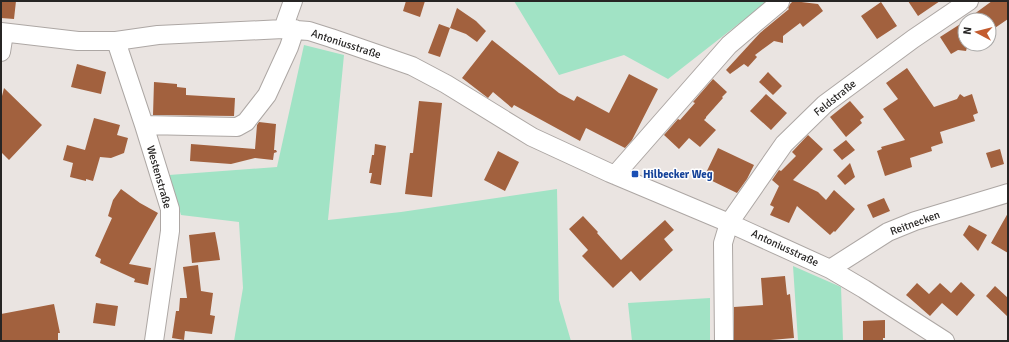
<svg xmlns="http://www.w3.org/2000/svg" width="1009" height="342" viewBox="0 0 1009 342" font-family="Signika,sans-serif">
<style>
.green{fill:#a1e3c5}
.building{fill:#a2613e}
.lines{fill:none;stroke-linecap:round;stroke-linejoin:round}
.minor-casing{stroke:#ada7a4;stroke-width:20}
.minor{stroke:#fff;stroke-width:18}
.transit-dot{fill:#1a4fb4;stroke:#fff;stroke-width:1.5}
.labels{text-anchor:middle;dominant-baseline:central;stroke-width:3;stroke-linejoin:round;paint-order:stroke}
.street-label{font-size:11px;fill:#272524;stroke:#fff}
.transit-label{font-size:11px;font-weight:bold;fill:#164399;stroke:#fff;text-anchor:start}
</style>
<rect width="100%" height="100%" fill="#eae4e1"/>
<path class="green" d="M514 1H768L668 79 624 55 559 75Z
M304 45 344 55 328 220 401 212 557 189 559 300 571 341H234L243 288 239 222 181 215 169 175 277 167Z
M793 266 841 287 843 341H798Z
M710 298V341H632L628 303Z"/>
<path class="building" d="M1 1H16L14 19 1 18Z
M406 1H425L420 17 403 11Z
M793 1 818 4 823 11 803 27 800 23 783 36V43L774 41 755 55 757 57 748 67 744 64 730 74 726 70 760 33 789 9 788 8 790 4Z
M908 1H940L918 16Z
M992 1H1008V19L989 32V20H966Z
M881 2 897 26 877 39 861 16Z
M457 8 476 21 486 31 477 42 466 34 450 28Z
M965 21V44H968L966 51 958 50 951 54 940 37Z
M439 24 450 28 440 57 428 53Z
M492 40 559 93 574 101 577 96 609 113 629 74 658 89 632 140 625 148 586 128 580 141 514 105 512 108 493 92 488 98 462 78Z
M77 64 106 72 101 94 71 87Z
M907 68 934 107 957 99 960 94 964 97 972 94 978 113 973 115 975 121 940 132 943 143 931 147 932 151 910 158 912 167 885 176 877 151 882 149 881 147 905 140 883 109 898 99 886 83Z
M768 72 782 86 773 95 759 82Z
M713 79 727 92 722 97 723 98 706 117V118L704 120 716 130 700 147 689 138 679 149 664 135 678 119 680 120 695 103 693 102Z
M154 82 177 84V87L186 88V95L235 98 234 116 153 115Z
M4 88 42 125 9 160 1 152V100Z
M766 94 787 113 771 130 750 111Z
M419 101 442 103 432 197 405 194 410 153H413Z
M850 101 864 117 860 120 862 123 846 137 830 117Z
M94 118 120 125 117 135 128 138 124 153 111 158 100 157 93 181 86 179V181L70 177 73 163 63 160 67 145 85 150Z
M259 122 276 124 274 150H276L277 152 274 153 273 160 255 158 231 164 190 161 191 144 255 149 257 125Z
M808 135 823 149 793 180 818 192 826 200 834 190 855 209 835 232 834 231 830 235 797 206 789 223 770 215 774 207 770 205 779 186 772 180 779 170 781 171 796 156 792 152Z
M846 140 855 150 842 160 833 150Z
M375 144 386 146 381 185 370 183 372 173H369L372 155H374Z
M718 148 754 165 747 179 737 193 704 177Z
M1000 149 1004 164 991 168 986 153Z
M498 151 519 162 505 191 484 180Z
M850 163 855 177 845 185 837 176Z
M121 189 140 203 158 213 129 264 151 268 148 285 134 282 135 279 100 263 101 259 95 256 112 218 108 216 113 200Z
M884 198 890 211 873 218 867 205Z
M1008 213V253L991 243Z
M583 216 598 232 597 233 621 260 665 220 674 230 664 239 673 250 640 281 631 271 613 288 582 256 588 250 569 229Z
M969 225 987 235 978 251 963 235Z
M215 232 218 248 220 260 192 263 189 235Z
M198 265 201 291 213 293 210 315 215 316 212 334 185 331 184 340 172 338 176 311H179L180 298H187L183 267Z
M785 276 787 295 790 294 794 338 759 341H734V307L763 305 761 278Z
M961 282 975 295 957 316 942 303 930 316 906 295 917 283 929 294 940 283 951 293Z
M995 286 1008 298V317L986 296Z
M96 303 118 306 115 326 93 323Z
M54 304 60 333H58V341H1V314Z
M885 320V338H883V341H863V321Z"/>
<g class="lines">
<defs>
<path id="minor" d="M283 29 293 1
M1 32 78 41H116L158 35 283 29 309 31 331 38 412 66 446 84 532 137 610 173 729 223 830 269 864 289 945 341
M116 41 144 125 170 209V231L154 341
M1 52 4 33
M144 125 237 127 246 122 267 95 289 47 295 29
M615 175 729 45 780 2
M830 269 888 232 915 221 1008 193
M724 341 723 243 729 223 784 144 825 104 913 39 969 1"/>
</defs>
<use href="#minor" class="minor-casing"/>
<use href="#minor" class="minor"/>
</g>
<rect class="transit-dot" x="631" y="170" width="8" height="8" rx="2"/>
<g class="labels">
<g class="street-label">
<text transform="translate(346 44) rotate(18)">Antoniusstraße</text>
<text transform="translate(835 98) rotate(-39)">Feldstraße</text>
<text transform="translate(159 177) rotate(74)">Westenstraße</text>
<text transform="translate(915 223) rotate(-20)">Reitnecken</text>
<text transform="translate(785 248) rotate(25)">Antoniusstraße</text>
</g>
<g class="transit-label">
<text x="643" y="174">Hilbecker Weg</text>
</g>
</g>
<rect width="1009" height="342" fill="none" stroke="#272524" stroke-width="4"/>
<g transform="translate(977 32) rotate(277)"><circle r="19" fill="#ffffff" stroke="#a9a8a7"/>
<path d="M0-3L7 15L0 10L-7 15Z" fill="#c35c2f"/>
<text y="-6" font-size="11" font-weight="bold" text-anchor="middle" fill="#272524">N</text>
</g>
</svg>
